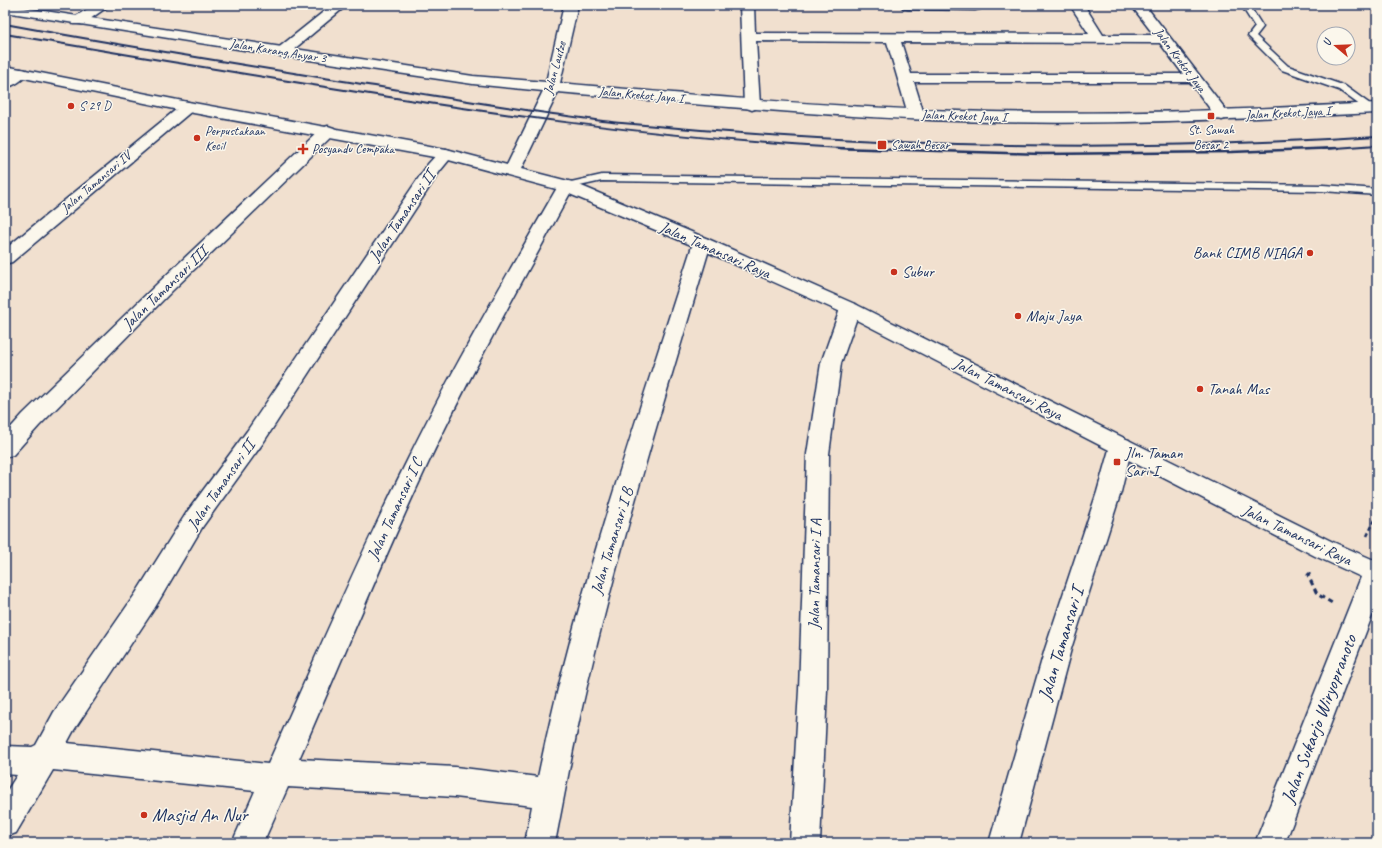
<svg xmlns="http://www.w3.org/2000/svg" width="1382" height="848" viewBox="0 0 1382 848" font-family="Caveat,sans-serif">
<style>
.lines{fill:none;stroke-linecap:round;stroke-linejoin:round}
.lane-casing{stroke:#1b2f5e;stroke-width:3}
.street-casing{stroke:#1b2f5e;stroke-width:3}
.secondary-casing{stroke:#1b2f5e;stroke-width:3}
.path-far1{stroke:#1b2f5e;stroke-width:2.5;stroke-dasharray:4 3;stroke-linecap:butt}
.path{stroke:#1b2f5e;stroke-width:3;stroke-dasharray:5 4;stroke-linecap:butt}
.lane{fill:#fbf7ec;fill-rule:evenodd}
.street{fill:#fbf7ec;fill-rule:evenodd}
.secondary{fill:#fbf7ec;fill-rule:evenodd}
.rail-far1{stroke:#1b2f5e;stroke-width:2}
.rail{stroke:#1b2f5e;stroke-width:2.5}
.poi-dot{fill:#c8321e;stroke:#fbf7ec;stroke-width:1.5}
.labels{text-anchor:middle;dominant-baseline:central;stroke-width:3;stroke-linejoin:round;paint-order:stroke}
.far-street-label{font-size:13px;fill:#1b2f5e;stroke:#fbf7ec}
.far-poi-label{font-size:13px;fill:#1b2f5e;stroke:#fbf7ec;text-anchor:start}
.street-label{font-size:16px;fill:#1b2f5e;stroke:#fbf7ec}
.poi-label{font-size:16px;fill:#1b2f5e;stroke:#fbf7ec;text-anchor:start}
.near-street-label{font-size:19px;fill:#1b2f5e;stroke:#fbf7ec}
.near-poi-label{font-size:19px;fill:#1b2f5e;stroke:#fbf7ec;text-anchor:start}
</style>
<rect width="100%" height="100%" fill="#f1e0cf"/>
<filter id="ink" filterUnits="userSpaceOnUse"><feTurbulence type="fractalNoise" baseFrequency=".025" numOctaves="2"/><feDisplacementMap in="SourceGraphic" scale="8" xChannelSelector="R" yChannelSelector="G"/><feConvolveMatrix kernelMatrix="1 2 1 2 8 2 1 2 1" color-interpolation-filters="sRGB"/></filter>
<g filter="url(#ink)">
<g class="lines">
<defs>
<path id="lane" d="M1241 5H1249L1263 27 1256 36 1288 66 1345 86 1374 107 1376 109 1374 111H1368L1339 90 1282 70 1248 36 1255 27Z
M602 175 1323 185 1377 189V195L1323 191 602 181 566 189 561 186 562 184Z"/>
<path id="street" d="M94 5H110L83 24H73L71 21 73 18Z
M332 5H347L287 55 282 56 277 55 275 52 277 49Z
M740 5H754L755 33 1089 34 1070 5H1084L1103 35H1154L1131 5H1145L1230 115 1227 118 1222 120 1217 118 1190 82H914L924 114 921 117 916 119 911 117 908 114 887 42 756 41 760 105 757 108 752 110 747 108 744 105ZM901 42 1160 43 1183 74H911Z
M901 5H981L982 6 980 9 975 10 908 9 903 8Z
M21 69 26 70 28 73C24 80 13 86 5 88V77L16 70Z
M188 102 193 104 196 107 193 110 12 262 5 264V249L183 104Z
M328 126 334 128 336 131 334 134 172 291 39 426 13 455 5 457V434L23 414 158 283 322 128Z
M446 149 452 151 454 154 440 171 263 443 203 526 154 609 74 730 67 743 268 764C312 666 354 567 402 471 449 374 504 280 558 186L560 182 566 181 572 182 574 186C523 280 470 374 424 472 380 566 341 663 299 759L455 767 538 777C575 596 637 419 693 243L696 239 702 238 708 239 711 243C667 391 621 539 586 690 574 741 565 792 555 843H525L532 806 455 797 288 787 263 843H232L255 791 53 770 16 833 5 837V794L17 775 5 774V746L32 747 36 745 54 712 136 593 187 512 247 431 428 164 440 151Z
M850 303 857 305 860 309 841 363 829 454 827 690 820 843H790L799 690 807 454 821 363 840 309 843 305Z
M1121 438 1129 440 1132 446 1121 492 1071 649 1019 843H989L1045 649 1097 492 1110 446 1113 440Z"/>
<path id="secondary" d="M5 5 473 76 546 82 564 5H578L560 83C693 95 825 107 958 111 1098 116 1237 110 1377 103V113C1237 119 1097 126 957 121 823 116 690 104 558 92L521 169 572 182 708 239 857 305 1333 542 1374 560H1377V603L1285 843H1255L1361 577 1315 556 843 313 696 247 560 190 445 159 188 112 5 74V66L188 102 446 149 507 165 543 91 473 84 282 56 5 12Z"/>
</defs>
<use href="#lane" class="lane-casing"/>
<use href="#street" class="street-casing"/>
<use href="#secondary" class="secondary-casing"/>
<path class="path-far1" d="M1367 536 1377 516"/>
<path class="path" d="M1310 573 1308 575 1317 594 1332 603"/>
<use href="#lane" class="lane"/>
<use href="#street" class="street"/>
<use href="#secondary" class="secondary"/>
<path class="rail-far1" d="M5 24C128 47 251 66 375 86 434 96 493 105 553 114 576 117 599 121 622 123 873 147 1125 153 1377 136
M5 34C97 50 190 65 282 80 472 111 663 139 856 149
M1322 149 1377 145"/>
<path class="rail" d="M836 148 1041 154 1231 152 1338 148"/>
</g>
</g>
<g class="poi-dot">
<circle cx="71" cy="106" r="4"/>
<rect x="1207" y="112" width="8" height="8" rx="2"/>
<circle cx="197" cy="138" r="4"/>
<rect x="877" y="140" width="10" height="10" rx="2"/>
<path d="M301 143h4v4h4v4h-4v4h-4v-4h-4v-4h4z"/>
<circle cx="1310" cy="253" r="4"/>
<circle cx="894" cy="272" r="4"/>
<circle cx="1018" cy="316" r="4"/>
<circle cx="1200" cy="389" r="4"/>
<rect x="1113" y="458" width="8" height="8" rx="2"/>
<circle cx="144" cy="815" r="4"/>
</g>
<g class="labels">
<g class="far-street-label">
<text transform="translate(278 51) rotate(9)">Jalan Karang Anyar 3</text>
<text transform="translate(1180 60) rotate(53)">Jalan Krekot Jaya</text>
<text transform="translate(555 68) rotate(-75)">Jalan Lautze</text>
<text transform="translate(641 95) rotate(5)">Jalan Krekot Jaya I</text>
<text transform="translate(1288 113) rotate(-3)">Jalan Krekot Jaya I</text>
<text transform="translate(964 116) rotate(2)">Jalan Krekot Jaya I</text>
<text transform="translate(96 182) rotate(-40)">Jalan Tamansari IV</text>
</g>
<g class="far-poi-label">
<text x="79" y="106">S 29 D</text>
<text x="1211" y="130" text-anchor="middle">St. Sawah<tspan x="1211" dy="15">Besar 2</tspan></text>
<text x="205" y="131">Perpustakaan<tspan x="205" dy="15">Kecil</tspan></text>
<text x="891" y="145">Sawah Besar</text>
<text x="312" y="149">Posyandu Cempaka</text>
</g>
<g class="street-label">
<text transform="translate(402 216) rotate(-56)">Jalan Tamansari II</text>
<text transform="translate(715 250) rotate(24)">Jalan Tamansari Raya</text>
<text transform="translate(165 288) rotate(-44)">Jalan Tamansari III</text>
<text transform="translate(1008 389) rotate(27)">Jalan Tamansari Raya</text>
<text transform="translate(221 485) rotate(-55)">Jalan Tamansari II</text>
<text transform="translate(395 509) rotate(-65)">Jalan Tamansari I C</text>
<text transform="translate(1297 535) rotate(26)">Jalan Tamansari Raya</text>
<text transform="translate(612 541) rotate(-73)">Jalan Tamansari I B</text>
<text transform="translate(815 574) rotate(-89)">Jalan Tamansari I A</text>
</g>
<g class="poi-label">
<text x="1302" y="253" text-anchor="end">Bank CIMB NIAGA</text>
<text x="902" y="272">Subur</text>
<text x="1026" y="316">Maju Jaya</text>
<text x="1208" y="389">Tanah Mas</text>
<text x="1125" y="453">Jln. Taman<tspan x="1125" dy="18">Sari I</tspan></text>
</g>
<g class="near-street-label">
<text transform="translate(1061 644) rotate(-73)">Jalan Tamansari I</text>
<text transform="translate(1319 719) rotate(-69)">Jalan Sukarjo Wiryopranoto</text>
</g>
<g class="near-poi-label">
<text x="152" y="815">Masjid An Nur</text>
</g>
</g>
<rect width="1382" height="848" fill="none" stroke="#fbf7ec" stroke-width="20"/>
<rect x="10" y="10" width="1362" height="828" fill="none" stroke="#1b2f5e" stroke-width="1.5" filter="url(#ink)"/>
<g transform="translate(1336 46) rotate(289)"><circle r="19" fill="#fbf7ec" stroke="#a1a7b3"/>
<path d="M0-3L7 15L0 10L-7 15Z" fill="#c8321e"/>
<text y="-6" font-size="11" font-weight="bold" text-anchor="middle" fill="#1b2f5e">U</text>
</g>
</svg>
